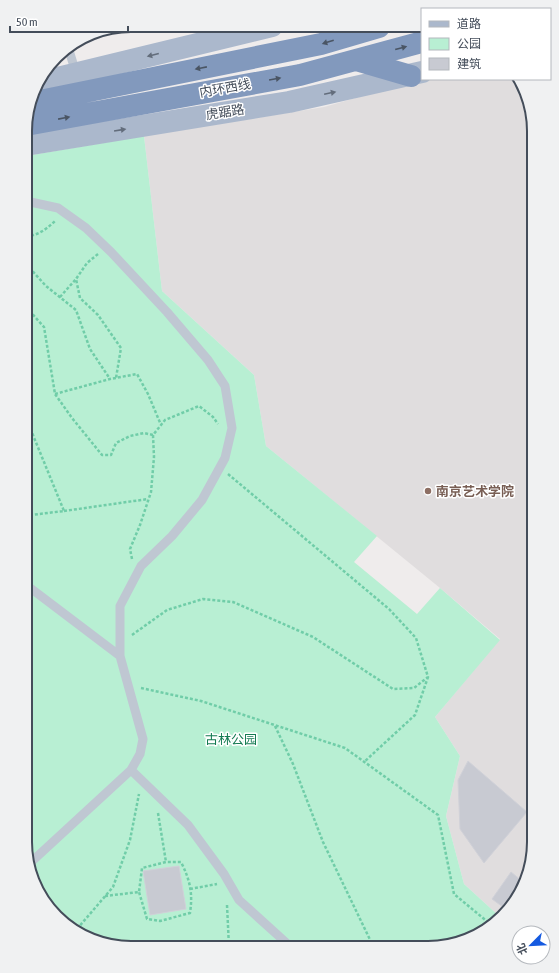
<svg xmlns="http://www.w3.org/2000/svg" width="559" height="973" viewBox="0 0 559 973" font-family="'Asap Condensed','Noto Sans SC',sans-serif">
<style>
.education{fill:#e0ddde}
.green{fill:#b8efd3}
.building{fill:#c8cad2;stroke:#d0d1d8}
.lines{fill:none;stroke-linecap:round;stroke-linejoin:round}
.path{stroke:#70cda8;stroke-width:2.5;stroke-dasharray:3 2;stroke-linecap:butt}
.lane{stroke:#bfc7d2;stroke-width:9}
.primary{stroke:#abb8cc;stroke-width:22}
.highway{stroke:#8299bd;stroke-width:22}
.oneway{fill:#4a5564}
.oneway2{fill:#636d7c}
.education-dot{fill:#8d6e63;stroke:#fff;stroke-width:1.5}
.labels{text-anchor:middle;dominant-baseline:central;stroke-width:3;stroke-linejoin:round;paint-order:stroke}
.street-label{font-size:13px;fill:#444d5a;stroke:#fff}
.education-label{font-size:13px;font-weight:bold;fill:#785e54;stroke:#fff;text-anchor:start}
.park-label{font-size:13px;fill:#147b52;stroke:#fff}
.rim{fill:none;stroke:#444d5a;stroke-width:2}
</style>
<rect width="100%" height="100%" fill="#efecec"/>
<path class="education" d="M422 79H516L528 97 534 131V849L512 906 499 916 464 884 446 816 460 756 435 717 500 639 440 588 266 446 254 375 162 291 144 136 324 107Z"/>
<path class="green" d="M144 136 162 291 254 375 266 446 377 536 354 562 417 614 440 588 500 640 435 717 460 756 446 816 464 884 499 916 462 942 428 948 117 947 61 922 31 876 25 842 26 156Z"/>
<path class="building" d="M468 761 527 812 484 863 460 829 458 780Z
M179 866 186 909 150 915 143 871Z
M511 872 522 881 512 906 507 910 492 899Z"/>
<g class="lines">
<path class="path" d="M26 236C38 236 48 228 56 220
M98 254 87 263 76 279 80 298 98 315 121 348 116 378
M26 264 46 286 76 310 90 349 110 379
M60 297 76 279
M26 307 44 327 55 394 72 418 102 455H111L116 443 130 436 144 433 153 435 165 420 199 406 213 417 218 424
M55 394 110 379 137 374 148 394 161 425
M228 474 389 609 416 638 428 677 415 715 364 762
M64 511 148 499
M25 514 31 515 64 511 26 418
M132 559 130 549 140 525 151 492 154 457 153 435
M132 635 167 610 203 599 233 602 313 637 393 689 414 688 428 677
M141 688 201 701 345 748 438 815 454 894 489 923
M275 726 293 764 323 842 374 948
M158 813 166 862
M190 889 217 884
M105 896 139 892 142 868 166 862H181C190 880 193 893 190 913L160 921 147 919 139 892
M227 905 229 947
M77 929 113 887 130 840 139 794"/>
<path class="lane" d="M68 47 76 73
M26 201 58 208 86 228 111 252 167 312 208 360 225 386 232 428 225 458 202 500 172 536 141 566 120 606V656L143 739 140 754 131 770 29 864
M25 584 120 656
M131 770 188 825 224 874 239 900 292 948"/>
<path class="primary" d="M37 83 272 26
M26 145 289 102 422 72"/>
<path class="highway" d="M356 60 411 76
M30 103 321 44 379 27
M26 125 300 75 422 42"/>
</g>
<defs><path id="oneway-solid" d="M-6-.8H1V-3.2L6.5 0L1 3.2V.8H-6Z"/></defs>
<g class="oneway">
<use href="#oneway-solid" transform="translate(328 42) rotate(163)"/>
<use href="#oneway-solid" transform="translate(401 48) rotate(-15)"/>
<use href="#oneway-solid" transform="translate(201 68) rotate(169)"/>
<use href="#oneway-solid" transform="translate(275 79) rotate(-10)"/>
<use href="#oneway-solid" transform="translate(64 118) rotate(-11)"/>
</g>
<g class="oneway2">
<use href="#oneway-solid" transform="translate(153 55) rotate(166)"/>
<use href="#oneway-solid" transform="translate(330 93) rotate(-12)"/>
<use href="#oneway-solid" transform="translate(120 130) rotate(-9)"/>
</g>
<circle class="education-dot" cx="428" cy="491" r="4"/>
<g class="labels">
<g class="street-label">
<text transform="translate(225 88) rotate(-10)">内环西线</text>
<text transform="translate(225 112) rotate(-9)">虎踞路</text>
</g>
<g class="education-label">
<text x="436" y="491">南京艺术学院</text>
</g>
<g class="park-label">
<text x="231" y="739">古林公园</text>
</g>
</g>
<path d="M0 0H559V973H0ZM131 32H428A99 99 0 0 1 527 131V842A99 99 0 0 1 428 941H131A99 99 0 0 1 32 842V131A99 99 0 0 1 131 32Z" fill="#f0f1f2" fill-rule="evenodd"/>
<path class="rim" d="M131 32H428A99 99 0 0 1 527 131V842A99 99 0 0 1 428 941H131A99 99 0 0 1 32 842V131A99 99 0 0 1 131 32Z"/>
<rect x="421" y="8" width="130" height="72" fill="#ffffff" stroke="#b4b8bd"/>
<rect x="429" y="21" width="20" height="6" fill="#abb8cc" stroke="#b4b8bd"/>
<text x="457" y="28" font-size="12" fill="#444d5a">道路</text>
<rect x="429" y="38" width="20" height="12" fill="#b8efd3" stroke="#b4b8bd"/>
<text x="457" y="48" font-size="12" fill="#444d5a">公园</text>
<rect x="429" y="58" width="20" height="12" fill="#c8cad2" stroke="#b4b8bd"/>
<text x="457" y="68" font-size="12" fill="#444d5a">建筑</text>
<g transform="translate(531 945) rotate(246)"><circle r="19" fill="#ffffff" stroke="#b4b8bd"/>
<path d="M0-3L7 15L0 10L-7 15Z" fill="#155ae0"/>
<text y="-6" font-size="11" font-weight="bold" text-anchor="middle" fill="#444d5a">北</text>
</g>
<path d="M10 26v6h118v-6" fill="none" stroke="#444d5a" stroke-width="2"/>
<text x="16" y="26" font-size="12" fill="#444d5a" stroke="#ffffff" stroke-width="3" paint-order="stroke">50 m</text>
</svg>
